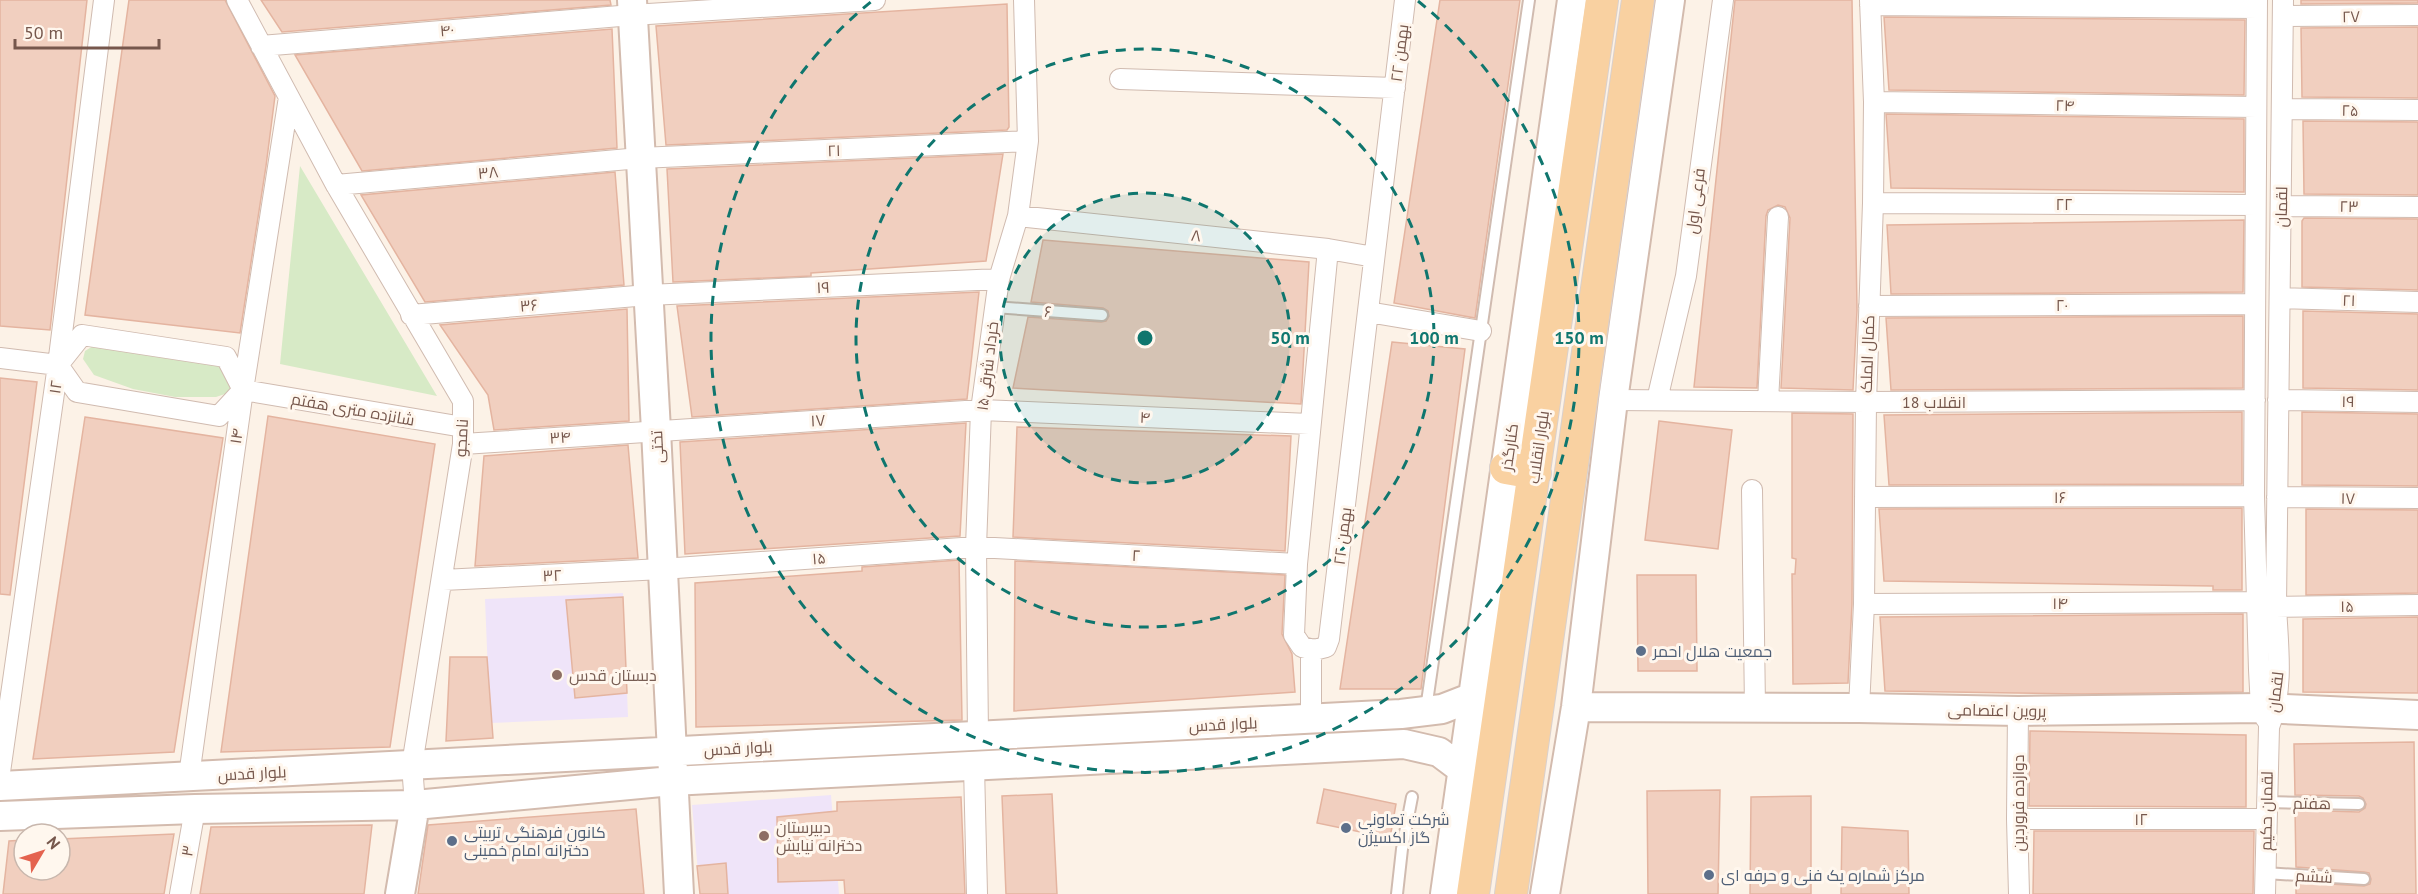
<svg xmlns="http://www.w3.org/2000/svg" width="2418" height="894" viewBox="0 0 2418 894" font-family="'PT Sans',Cairo,sans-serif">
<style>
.education{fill:#efe4f9}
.green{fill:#d7eac6}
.building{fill:#f1cfbf;stroke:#e4b4a0;stroke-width:1.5}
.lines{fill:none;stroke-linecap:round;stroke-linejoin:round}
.lane-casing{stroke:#d0bbb0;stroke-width:14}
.street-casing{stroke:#d0bbb0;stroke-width:22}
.secondary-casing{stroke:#d3bbae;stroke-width:32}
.primary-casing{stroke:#d9d0cd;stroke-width:34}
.lane{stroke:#fff;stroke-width:10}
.street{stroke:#fff;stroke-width:20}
.secondary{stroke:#fff;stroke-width:28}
.primary{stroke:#f9d1a1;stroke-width:32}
.ring{fill:none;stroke:#0f766e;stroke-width:3;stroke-dasharray:10 8}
.service-dot{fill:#5c6f8a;stroke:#fff7ee;stroke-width:2}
.education-dot{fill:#8d6e63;stroke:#fff7ee;stroke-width:2}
.labels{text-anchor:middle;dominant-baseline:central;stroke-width:6;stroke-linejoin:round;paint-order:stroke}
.street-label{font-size:16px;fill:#76574c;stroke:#fff7ee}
.service-label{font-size:16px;fill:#4e5e75;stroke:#fff7ee;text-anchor:start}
.education-label{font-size:16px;fill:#785e54;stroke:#fff7ee;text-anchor:start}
.centre{fill:#0f766e;stroke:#fff7ee;stroke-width:3}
.ring-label{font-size:18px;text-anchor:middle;font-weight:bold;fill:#0f766e;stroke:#fff7ee;stroke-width:6;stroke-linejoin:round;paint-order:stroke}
</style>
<rect width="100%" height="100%" fill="#fcf2e7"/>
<path class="education" d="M623 593 628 717 490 723 485 599Z
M831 795 839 894H700L692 805Z"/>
<path class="green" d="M300 166 437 396 280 364Z
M93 346 227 366 237 390 216 397H175L133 389 94 375 83 359 85 351Z"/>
<path class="building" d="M0 0H87L50 330 0 326Z
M129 0H225L275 96 266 166 240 333 85 315Z
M261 0H610L611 5 282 32Z
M1440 0H1520L1475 318 1394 303Z
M1735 0H1852L1857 310 1853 390 1781 388 1790 218 1785 207 1778 205 1768 210 1766 216 1757 388 1694 387Z
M2301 0H2418V3L2301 4Z
M1007 4 1009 127 1007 130 666 145 656 26Z
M1884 17 2245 20 2244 95 1889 90Z
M2418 27V98L2302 97 2301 28Z
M612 29 617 148 362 171 295 55Z
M1886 114 2244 119V192L1891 188Z
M2303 121 2418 122V195L2304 194Z
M1003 154 986 261 811 273V276L673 282 667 169Z
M615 172 624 285 425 302 361 195Z
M2304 218 2418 219V290L2302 287V221Z
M2244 220 2243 292 1891 294 1887 225Z
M1043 240 1309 262 1301 404 1013 388 1028 317 1101 322 1106 321 1109 316 1108 311 1103 308 1031 302Z
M979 292 967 399 692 417 677 306Z
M627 309 629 421 494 430 488 395 440 325Z
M2303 311 2418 314V390L2303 388Z
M2243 316V388L1891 390 1886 318Z
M1392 342 1465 349 1421 689H1340Z
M0 378 37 382 10 595 0 594Z
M2242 412V484L1889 485 1884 415Z
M2302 412 2418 414V486L2302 485Z
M1792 413 1853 414 1852 604 1848 683 1793 684 1792 574H1795L1796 559 1792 558Z
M268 416 435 444 390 747 221 752Z
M85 417 223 438 174 752 33 759Z
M1659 421 1732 430 1718 549 1645 540Z
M966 423 960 536 685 554 680 442Z
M1017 427 1291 436 1285 551 1013 537Z
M628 445 638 558 475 566 484 456Z
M2242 508V590H2213V586L1884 581 1879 509Z
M2306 509 2418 510V593L2306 595Z
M959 560 962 720 696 727 695 583 862 571V567Z
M1015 561 1285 575 1282 634 1292 654 1295 692 1014 711Z
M1637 575H1696L1697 671H1638Z
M623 597 627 693 575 698 566 600Z
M2243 614V692L2081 694 1885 691 1880 617Z
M2418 617V693L2303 692V619Z
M450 657H487L493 738 446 741Z
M2030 731 2246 735V807L2029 806Z
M2414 742 2416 894H2296V882L2364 886 2370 884 2371 879 2369 873 2364 872 2296 867 2295 810 2359 812 2365 808 2366 804 2363 798 2359 796 2295 795 2294 744Z
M1324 789 1396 804 1390 838 1317 823Z
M1720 790 1718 894H1648L1647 791Z
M1052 794 1057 894H1006L1002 796Z
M1811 796V894H1750L1751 797Z
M961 797 965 894H845L844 880 778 882 777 817 837 811V802Z
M636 809 644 894H418L428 825Z
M372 825 364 894H200L211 827Z
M1842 827 1908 831 1909 894H1841Z
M2034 831H2254L2253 894H2033Z
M174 834 164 894H3L9 841 24 840V870H60V839Z
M726 863 728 894H700L697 866Z"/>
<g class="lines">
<defs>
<path id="lane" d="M994 307 1102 315
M1426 709 1529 0
M2266 802 2359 804
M2265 873 2364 879
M1397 894 1402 849 1412 797"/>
<path id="street" d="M237 0 336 185 463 401V444L412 765 415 805
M2257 0 2254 496 2259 670 2261 708 2266 719
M1870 5 2257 8
M2283 16 2418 15
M261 46 632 15 875 0
M1120 79 1395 88
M1874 102 2256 107
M2282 109 2418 110
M336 185 640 158 1028 141
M1873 203 2255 205
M2281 206 2418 207
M1018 216 1328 249 1374 257
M1328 249 1297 564 1294 635 1302 647 1314 650 1326 647 1329 639 1405 0
M2280 298 2418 302
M1869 306 2255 304
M1368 312 1481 331
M411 315 648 295 999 279
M0 358 58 365 77 392 219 416 243 390
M58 365 82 335 226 357 243 390
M243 390 463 427
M1613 400 1866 402 2255 400
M1657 400 1686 276 1723 0
M2278 400 2418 402
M1768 401 1778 217
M463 444 981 410 1309 424
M1752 490 1755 708
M1865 497 2254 496
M2277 497 2418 498
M443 580 662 569 976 547 1297 564
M1864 604 2257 602
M2276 607 2418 605
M1311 650V719
M1859 708 1864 604 1866 402 1873 203 1874 102 1870 0
M2018 711 2017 819 2019 894
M978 736 976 547 981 410 999 279 1018 216 1028 141 1024 0
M974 766 977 894
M0 772 58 365 104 0
M189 776 243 390 289 97
M2017 819H2266
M180 894 195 809
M2265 894 2269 727C2284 689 2278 646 2276 607L2283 0"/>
<path id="secondary" d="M632 0 656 430 679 894
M1576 707 1859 708 2018 711 2261 708 2418 715
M0 786 1401 714 1442 709 1473 697
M0 816 195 809 415 805 672 781 1404 744 1439 752 1463 770
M400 894 415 805
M1445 894 1572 0
M1545 894 1576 707 1613 400 1670 0"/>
<path id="primary" d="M1506 468 1535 473
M1473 894 1602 0
M1511 894 1638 0"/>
</defs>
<use href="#lane" class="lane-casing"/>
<use href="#street" class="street-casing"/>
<use href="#secondary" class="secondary-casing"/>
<use href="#primary" class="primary-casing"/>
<use href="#lane" class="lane"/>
<use href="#street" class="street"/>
<use href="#secondary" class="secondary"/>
<use href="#primary" class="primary"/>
</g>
<circle cx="1145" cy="338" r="145" fill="#0f766e" fill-opacity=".12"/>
<g class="ring">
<circle cx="1145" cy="338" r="145"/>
<circle cx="1145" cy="338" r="289"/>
<path d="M1418 1A434 434 0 1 1 872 1"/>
</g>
<g class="service-dot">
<circle cx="1641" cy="651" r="6"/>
<circle cx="1346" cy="828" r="6"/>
<circle cx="452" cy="841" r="6"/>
<circle cx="1709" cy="875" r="6"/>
</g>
<g class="education-dot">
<circle cx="557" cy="675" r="6"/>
<circle cx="764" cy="836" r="6"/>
</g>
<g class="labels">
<g class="street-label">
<text transform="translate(2351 16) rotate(-1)">۲۷</text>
<text transform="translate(447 30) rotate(-5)">۴۰</text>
<text transform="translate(1399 53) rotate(-83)">۲۲ بهمن</text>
<text transform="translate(2065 105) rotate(1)">۲۴</text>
<text transform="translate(2350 110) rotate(1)">۲۵</text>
<text transform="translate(834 150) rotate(-2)">۲۱</text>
<text transform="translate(488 172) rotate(-5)">۳۸</text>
<text transform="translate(1695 201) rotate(-83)">فرعی اول</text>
<text x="2064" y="204">۲۲</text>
<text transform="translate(2349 206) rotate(1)">۲۳</text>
<text transform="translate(2281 207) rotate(-89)">لقمان</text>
<text transform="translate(1196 235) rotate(6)">۸</text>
<text transform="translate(823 287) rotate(-3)">۱۹</text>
<text transform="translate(2349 300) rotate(2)">۲۱</text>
<text transform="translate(529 305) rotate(-5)">۳۶</text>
<text x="2062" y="305">۲۰</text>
<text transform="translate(1048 311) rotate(5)">۶</text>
<text transform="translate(1867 354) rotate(-88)">کمال الملک</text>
<text transform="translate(987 366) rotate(-83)">۱۵خرداد شرقی</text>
<text transform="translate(55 387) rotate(-82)">۱۲</text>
<text transform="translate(2348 401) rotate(1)">۱۹</text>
<text x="1934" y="402">انقلاب 18</text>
<text transform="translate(353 409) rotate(10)">شانزده متری هفتم</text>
<text transform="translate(1145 417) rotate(2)">۴</text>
<text transform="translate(818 420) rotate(-3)">۱۷</text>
<text transform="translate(236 436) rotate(-82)">۱۴</text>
<text transform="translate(560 437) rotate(-4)">۳۴</text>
<text transform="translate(461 438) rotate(-87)">نامجو</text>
<text transform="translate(657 447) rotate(-93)">تختی</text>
<text transform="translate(1509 447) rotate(-82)">کنارگذر</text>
<text transform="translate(1538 447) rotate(-82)">بلوار انقلاب</text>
<text x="2060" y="497">۱۶</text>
<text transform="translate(2348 498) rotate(1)">۱۷</text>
<text transform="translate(1342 536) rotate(-83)">۲۲ بهمن</text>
<text transform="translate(1136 555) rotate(3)">۲</text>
<text transform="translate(819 558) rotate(-4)">۱۵</text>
<text transform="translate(552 575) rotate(-3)">۳۲</text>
<text x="2060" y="603">۱۴</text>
<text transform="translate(2347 606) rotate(-1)">۱۵</text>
<text transform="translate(2275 692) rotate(-83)">لقمان</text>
<text transform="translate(1997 710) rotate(1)">پروین اعتصامی</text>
<text transform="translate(1223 724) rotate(-3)">بلوار قدس</text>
<text transform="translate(738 748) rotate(-3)">بلوار قدس</text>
<text transform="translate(252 773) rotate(-3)">بلوار قدس</text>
<text transform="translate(2018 803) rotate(-90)">دوازده فروردین</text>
<text transform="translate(2312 803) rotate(1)">هفتم</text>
<text transform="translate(2266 811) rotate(-89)">لقمان حکیم</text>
<text x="2141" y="819">۱۲</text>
<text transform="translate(187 851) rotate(-80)">۳</text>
<text transform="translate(2314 876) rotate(3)">ششم</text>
</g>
<g class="service-label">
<text x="1653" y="651">جمعیت هلال احمر</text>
<text x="1358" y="819">شرکت تعاونی<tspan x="1358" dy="18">گاز اکسیژن</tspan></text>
<text x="464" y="832">کانون فرهنگی تربیتی<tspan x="464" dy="18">دخترانه امام خمینی</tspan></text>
<text x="1721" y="875">مرکز شماره یک فنی و حرفه ای</text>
</g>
<g class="education-label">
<text x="569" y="675">دبستان قدس</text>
<text x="776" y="827">دبیرستان<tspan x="776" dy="18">دخترانه نیایش</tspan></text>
</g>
</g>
<circle cx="1145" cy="338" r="9" class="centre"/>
<g class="ring-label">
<text x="1290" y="344">50 m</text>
<text x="1434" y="344">100 m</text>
<text x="1579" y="344">150 m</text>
</g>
<g transform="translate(42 852) rotate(51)"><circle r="28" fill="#fff7ee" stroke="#c8b7ad" stroke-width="1.5"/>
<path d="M0-4.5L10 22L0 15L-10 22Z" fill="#e4634f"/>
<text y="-9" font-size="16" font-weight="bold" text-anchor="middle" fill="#76574c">N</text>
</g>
<path d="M15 39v9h144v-9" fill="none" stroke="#76574c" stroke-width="3"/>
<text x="24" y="39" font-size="18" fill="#76574c" stroke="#fff7ee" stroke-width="4.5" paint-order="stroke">50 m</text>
</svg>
